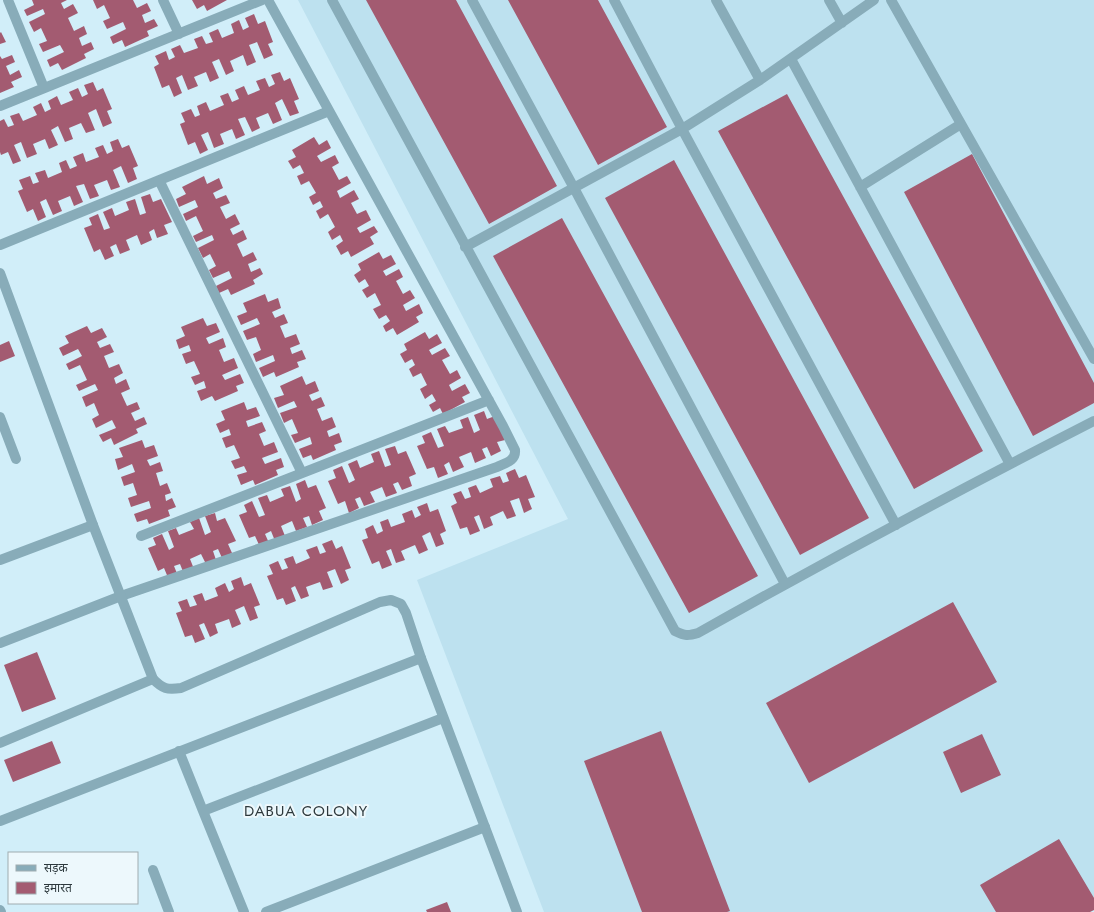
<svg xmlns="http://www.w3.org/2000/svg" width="1094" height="912" viewBox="0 0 1094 912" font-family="Jost,'Noto Sans Devanagari',sans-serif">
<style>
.built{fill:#bde1ef}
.building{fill:#a35b71}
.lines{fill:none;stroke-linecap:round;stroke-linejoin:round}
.service{stroke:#88acb9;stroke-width:10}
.minor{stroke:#88acb9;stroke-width:10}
.tertiary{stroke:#88acb9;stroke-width:10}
.labels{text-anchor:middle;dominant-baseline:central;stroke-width:4;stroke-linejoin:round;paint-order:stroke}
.neighbourhood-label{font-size:15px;letter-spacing:1px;fill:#2d393d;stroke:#edf8fc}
</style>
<rect width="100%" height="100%" fill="#d1eef9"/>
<path class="built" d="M298 0H1094V909L1087 912H544L417 580 568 519Z"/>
<path class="building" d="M32 0H67L61 3 64 9 73 4 78 13 68 18 74 31 84 26 87 34 79 38 82 46 91 42 94 49 84 54 86 58 62 70 58 63 50 67 47 60 64 52 60 45 43 52 39 44 47 41 41 28 34 32 29 22 45 14 43 9 27 16 24 10 34 5Z
M93 0H133L137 8 147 3 151 11 142 15 145 23 154 19 158 26 147 31 149 36 125 47 122 40 113 44 110 37 126 29 123 22 107 29 103 21 110 18 104 5 97 9Z
M192 0H227L207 11 204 5 197 9Z
M366 0H456L557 186 489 224Z
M508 0H598L667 127 598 165Z
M254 14 258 24 265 21 273 42 268 44 273 55 264 59 257 42 249 45 256 62 247 66 243 55 230 61 234 71 226 75 219 59 212 62 219 78 210 82 206 72 194 77 198 86 188 90 182 75 176 78 182 93 174 97 169 85 162 88 154 67 159 64 155 56 166 51 169 60 175 57 171 49 180 45 184 53 198 48 194 39 202 36 206 44 213 42 209 33 218 29 222 38 234 33 231 24 239 20 243 30 249 27 245 18Z
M1 32 6 42 0 44V33Z
M12 55 15 62 6 66 10 75 19 70 22 77 11 82 14 87 0 93V56L2 59Z
M280 72 284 81 290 78 299 99 294 101 299 113 290 116 282 99 275 103 282 120 273 124 268 113 256 118 260 128 252 132 245 117 238 119 245 135 236 139 232 129 220 134 224 144 214 148 208 132 201 135 208 150 200 154 195 142 188 145 180 124 185 122 181 113 191 109 195 117 200 115 197 106 206 102 210 111 224 105 220 96 228 93 232 102 239 99 235 90 244 86 248 95 260 90 256 81 265 78 269 87 275 84 271 75Z
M93 82 97 91 103 88 112 109 107 111 112 123 103 127 96 109 88 113 95 130 86 133 81 123 69 128 73 139 65 142 58 126 51 130 58 145 49 149 45 139 33 144 37 154 27 158 21 142 14 145 21 161 13 164 8 152 1 155 0 152V121L4 119 8 127 14 125 10 116 19 113 23 121 37 115 33 107 41 103 45 112 51 109 48 101 57 96 61 105 73 100 69 92 78 88 82 97 88 94 84 85Z
M787 94 983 451 914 489 718 131Z
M314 137 319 145 327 140 331 148 317 156 321 162 335 155 339 163 332 167 339 180 347 176 351 183 337 191 340 198 354 190 359 199 351 203 357 214 366 210 371 220 357 228 360 233 374 226 378 232 370 237 374 244 351 257 348 251 341 255 336 246 343 241 340 235 332 240 328 232 335 227 328 214 320 219 316 211 323 207 320 201 313 205 309 197 316 193 309 181 301 185 297 176 304 173 300 165 293 169 288 161 296 157 292 150Z
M118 139 122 148 129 145 138 166 133 168 137 179 128 183 121 166 113 170 120 187 111 190 107 180 94 185 99 196 90 199 84 184 76 186 83 202 74 206 70 196 58 201 62 211 53 215 46 199 40 202 46 217 38 221 33 209 27 212 18 191 23 189 19 180 30 176 33 184 39 182 35 173 45 170 48 178 62 172 59 163 66 160 70 169 77 166 73 157 83 153 86 162 99 157 95 148 103 145 107 154 113 151 110 142Z
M972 154 1094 383V403L1033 436 904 192Z
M674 160 869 518 800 555 605 198Z
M204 176 207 184 219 178 223 188 213 193 216 199 226 195 230 203 220 207 226 219 235 214 240 224 230 229 233 235 243 230 247 239 237 244 243 257 253 252 257 260 248 264 251 272 260 268 263 274 253 280 255 284 231 295 228 289 219 293 216 286 232 278 229 271 213 278 209 270 216 266 210 254 203 258 198 248 214 240 212 235 196 242 193 236 203 231 196 216 186 221 183 214 198 207 195 200 179 207 176 199 186 194 182 187Z
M150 194 153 202 161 199 172 222 164 225 168 234 157 238 154 229 149 232 152 240 141 245 137 235 126 240 130 250 120 254 116 244 110 247 114 256 105 260 100 249 94 252 84 228 92 225 89 218 98 214 104 230 110 228 103 212 112 208 115 216 129 210 126 202 135 199 140 215 146 213 141 197Z
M562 218 758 576 689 613 493 256Z
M379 252 383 259 391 255 396 264 383 271 386 276 399 269 403 277 396 281 403 294 410 290 415 298 403 305 406 311 419 304 423 313 416 317 419 322 397 335 393 328 386 332 383 326 390 321 386 315 379 319 373 309 381 305 375 293 367 298 362 290 369 286 365 279 359 283 354 275 361 270 358 264Z
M265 294 268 302 278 298 281 308 272 312 275 318 284 314 288 323 280 326 285 338 296 334 300 344 290 348 292 354 302 350 306 359 297 362 299 367 276 377 274 372 263 377 259 368 275 361 273 355 256 362 253 354 261 350 256 337 247 340 243 331 260 324 257 318 241 325 237 316 247 312 243 303Z
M203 318 207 326 216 323 220 332 206 338 209 344 223 338 226 347 219 350 224 362 234 358 238 368 222 375 225 380 240 374 244 383 236 386 238 391 215 401 212 396 201 401 197 391 206 388 204 381 195 385 191 377 200 374 194 361 186 364 182 354 191 351 189 345 179 349 176 340 185 336 181 327Z
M87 326 91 333 102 328 107 337 97 342 100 348 110 344 114 352 104 356 109 368 119 364 123 373 114 378 116 384 126 379 130 389 121 393 127 406 137 402 140 409 131 413 135 421 144 417 147 424 136 429 138 433 114 445 111 438 103 442 99 435 116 428 112 420 96 428 92 419 99 415 94 403 86 407 82 397 98 390 95 384 79 391 76 385 87 380 80 365 69 370 66 364 82 356 78 349 63 356 59 348 69 343 65 336Z
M425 332 429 339 437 334 442 343 429 350 432 355 445 348 450 356 442 360 450 374 457 370 461 378 449 385 452 391 465 384 470 393 462 397 465 402 443 414 440 408 433 412 429 405 436 401 432 394 425 399 420 389 427 385 421 373 413 377 409 369 415 365 412 359 405 363 400 354 407 350 404 344Z
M9 341 15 356 0 362V345Z
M302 376 306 385 315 381 319 391 309 395 312 401 321 397 325 406 317 409 322 421 332 417 336 427 327 431 329 437 339 433 342 442 334 445 336 450 313 460 311 455 303 458 299 449 312 444 310 437 295 443 291 435 298 433 292 419 284 423 280 413 297 407 294 401 278 408 274 398 284 395 280 386Z
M244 402 247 410 256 407 260 416 246 421 248 427 262 422 266 431 259 434 264 446 274 442 278 452 262 458 265 464 281 458 284 467 276 470 278 475 255 485 253 480 241 485 237 475 247 472 244 466 235 469 231 461 240 458 234 445 226 448 222 438 231 435 229 429 220 433 216 424 225 420 221 411Z
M484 411 487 419 495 416 505 440 497 442 501 451 491 456 487 447 482 449 486 458 475 463 471 452 459 457 464 467 453 472 449 462 444 465 448 474 438 478 434 467 427 469 417 446 425 443 422 436 431 432 438 448 444 446 437 429 445 426 449 433 463 428 460 420 468 417 474 433 480 430 474 415Z
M142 440 145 448 154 445 158 456 147 460 150 466 160 462 163 471 156 473 160 486 167 483 171 493 165 495 166 501 172 498 176 507 168 510 170 516 149 524 147 519 137 522 134 514 151 508 149 501 131 507 128 498 137 495 133 483 124 486 121 477 135 472 132 464 118 470 115 459 123 457 119 448Z
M395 446 398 454 406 451 416 474 409 477 412 486 402 490 398 482 393 484 397 493 386 497 382 487 370 492 375 502 364 506 360 497 355 499 359 508 349 513 345 501 338 504 328 481 336 478 333 470 342 466 349 483 355 480 348 464 357 460 360 468 374 462 371 454 379 451 385 467 391 465 385 449Z
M515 469 519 478 526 475 535 497 528 499 532 509 524 513 519 498 510 501 516 516 507 519 503 511 490 517 493 525 484 529 479 515 474 517 480 531 470 535 467 527 460 529 451 506 457 503 453 494 461 491 465 499 471 497 468 488 476 485 480 493 493 487 490 479 500 476 503 483 509 481 506 473Z
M305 480 308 488 316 485 326 508 319 511 323 520 312 525 309 516 303 518 307 527 296 531 292 521 281 526 285 536 275 541 271 531 265 534 269 543 260 547 255 536 249 538 239 515 247 512 244 505 252 501 259 517 265 515 258 498 267 495 270 502 284 496 281 489 290 486 296 502 301 499 296 484Z
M427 503 430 512 438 509 446 531 440 534 444 544 436 547 430 532 422 536 428 550 419 554 415 545 401 551 405 560 396 563 391 549 386 551 392 565 382 569 379 561 372 564 362 540 368 538 365 529 373 525 377 534 383 531 380 522 388 519 391 527 405 522 402 514 412 510 415 518 421 515 417 507Z
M215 513 217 521 225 518 236 541 228 544 232 553 222 558 218 549 213 551 216 560 206 564 201 554 190 559 194 569 184 574 180 564 174 566 178 576 169 580 164 568 158 571 148 548 156 545 153 538 162 534 169 550 174 547 168 531 176 528 179 535 194 529 190 522 199 518 205 535 211 532 205 516Z
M332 540 336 549 342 546 351 568 345 570 349 580 341 584 335 569 327 572 333 587 323 590 320 582 306 587 309 596 301 599 295 586 291 588 296 601 286 605 283 598 277 600 267 576 273 574 269 565 278 561 282 570 288 568 284 559 293 556 296 564 310 558 306 550 317 546 320 554 326 552 322 544Z
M241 577 244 586 251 583 260 605 254 607 258 618 250 621 244 606 235 610 241 624 232 628 229 619 215 624 218 633 210 637 204 623 199 625 205 639 195 643 192 635 185 637 176 613 182 611 178 602 187 599 190 607 197 605 193 596 202 593 205 601 218 596 215 588 225 583 229 592 234 589 231 581Z
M953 602 997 682 809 783 766 703Z
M37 652 56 699 22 712 4 665Z
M661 731 730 911 727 912H642L584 761Z
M982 734 1001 775 961 793 943 752Z
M52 741 61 763 13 782 4 760Z
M1059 839 1094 898V910L1090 912H996L980 885Z
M447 902 451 912H427L426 910Z"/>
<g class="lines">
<path class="service" d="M8 0 44 88
M163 0 179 34
M332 0 675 631C685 636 688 636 698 633 828 560 961 489 1094 421
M472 0 574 188 785 584
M614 0 682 129 896 525
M716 0 760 80
M829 0 842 23
M891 0 1094 359
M791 59 1010 464
M0 106 262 0
M159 180 302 473
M860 187 961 124
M0 245 329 111
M465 247 682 129 760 80 874 0
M141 536 489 400
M121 596 497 467C505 463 516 461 515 450L503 426 268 0"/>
<path class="minor" d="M0 417 16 459
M0 560 93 525
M0 643 121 596
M0 743 153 679
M179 751 203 811 244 912
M203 811 443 718
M0 821 421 658
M153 870 169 912
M0 910 1 912
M266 912 485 827"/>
<path class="tertiary" d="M0 273 93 525 153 679C163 689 167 690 181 688L380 602 391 600 401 604 406 613 421 658 517 912"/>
</g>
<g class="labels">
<g class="neighbourhood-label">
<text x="306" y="811">DABUA COLONY</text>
</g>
</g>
<rect x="8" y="852" width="130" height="52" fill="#edf8fc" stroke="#a0acb0"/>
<rect x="16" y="865" width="20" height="6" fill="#88acb9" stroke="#a0acb0"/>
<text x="44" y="872" font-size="12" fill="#2d393d">सड़क</text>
<rect x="16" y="882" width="20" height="12" fill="#a35b71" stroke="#a0acb0"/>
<text x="44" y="892" font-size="12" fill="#2d393d">इमारत</text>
</svg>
